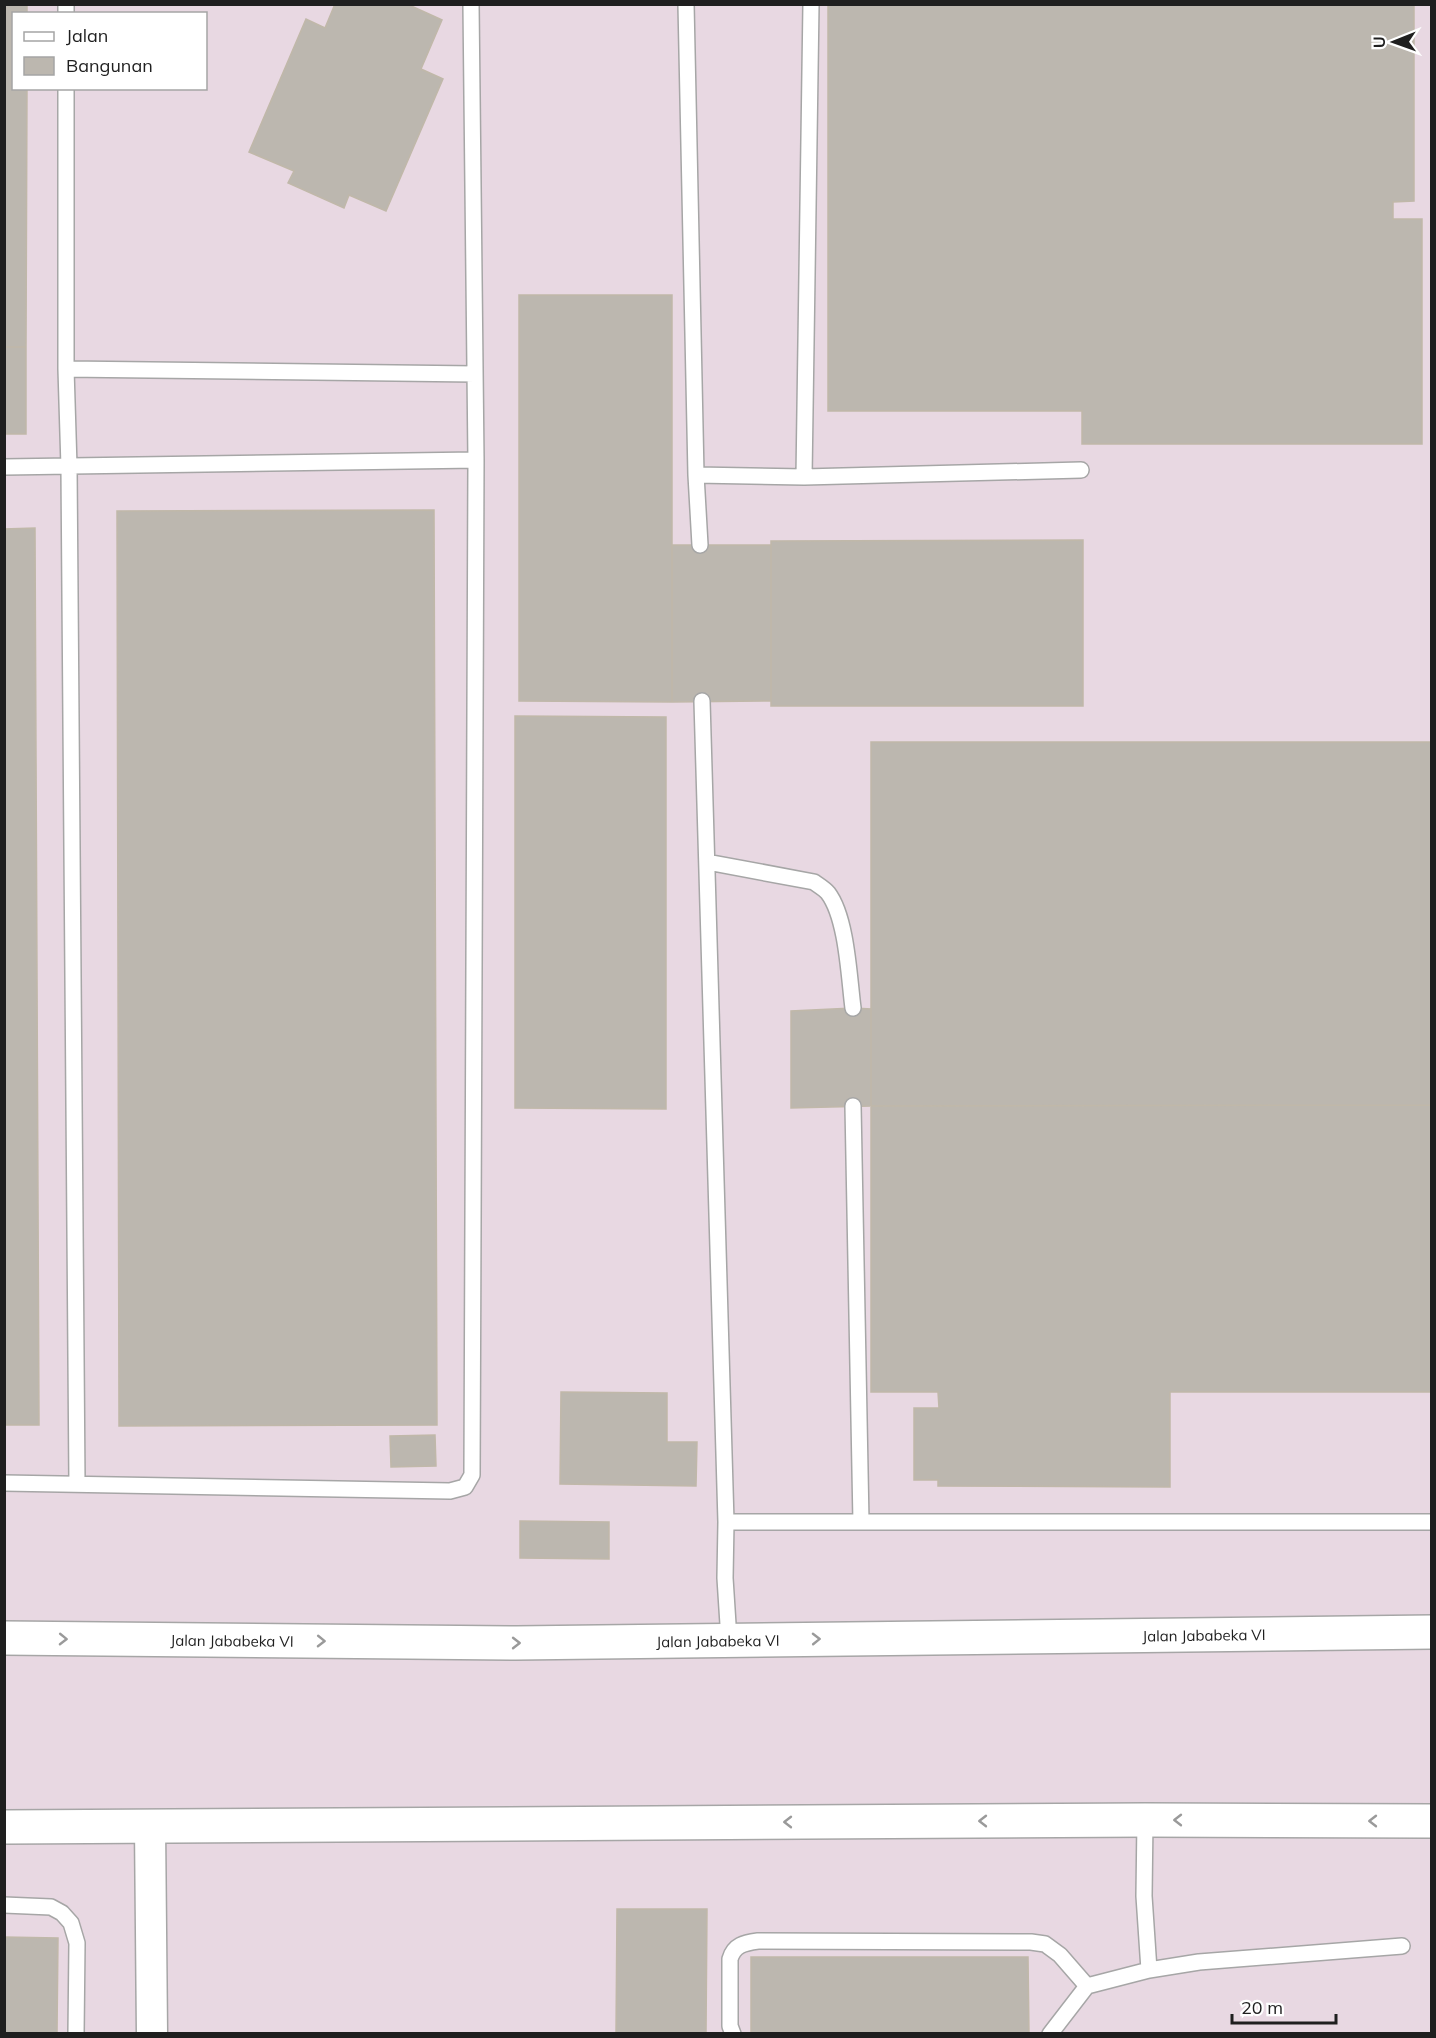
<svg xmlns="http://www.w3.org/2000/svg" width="1436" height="2038" viewBox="0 0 1436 2038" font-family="Mulish,sans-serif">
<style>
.industrial{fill:#e8d8e2;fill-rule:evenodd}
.building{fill:#bcb7af;stroke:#c0b8a9;stroke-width:1.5}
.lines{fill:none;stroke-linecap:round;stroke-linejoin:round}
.service-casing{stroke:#a6a6a6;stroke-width:18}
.minor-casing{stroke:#a6a6a6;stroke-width:33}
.tertiary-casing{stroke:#a6a6a6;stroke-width:36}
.service{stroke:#fff;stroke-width:15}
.minor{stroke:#fff;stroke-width:30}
.tertiary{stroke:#fff;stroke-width:33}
.oneway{stroke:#9a9a9a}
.labels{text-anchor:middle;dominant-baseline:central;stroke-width:5;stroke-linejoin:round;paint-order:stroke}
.street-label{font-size:15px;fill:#1f1f1f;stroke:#fff}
</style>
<rect width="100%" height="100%" fill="#efeee6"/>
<path class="industrial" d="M5 5H1431V2033L5 2034ZM14 14H206V88H14Z"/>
<path class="building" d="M4 4H27V14H14V88H27L26 347H4Z
M335 4H407L442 20 421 69 443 79 386 211 349 195 344 208 288 183 294 171 249 152 306 19 325 28Z
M828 4H1414V201L1393 202V219H1422V444H1082V411H828Z
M519 295H672V702L519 701Z
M4 347H26V434H4Z
M434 510 437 1425 119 1426 117 511Z
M35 528 39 1425H4V529Z
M1083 540V706H771V541Z
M672 545H771V701L672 702Z
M515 716 666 717V1109L515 1108Z
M871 742H1432V1105L871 1106Z
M853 1008 871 1009V1106L791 1108V1011Z
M1432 1105V1392H1170V1487L938 1486V1480H914V1408H939L938 1392H871V1106Z
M561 1392 667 1393V1442H697L696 1486 560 1484Z
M435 1435 436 1466 391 1467 390 1436Z
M520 1521 609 1522V1559L520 1558Z
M617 1909H707L706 2034H616Z
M4 1937 58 1938 57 2034H4Z
M751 1957H1028L1029 2034H751Z"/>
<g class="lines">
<defs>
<path id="service" d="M686 4 696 475 700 545
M66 14V4
M66 88V369L69 467 77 1484
M66 369 475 374
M4 467 476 460
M696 475 804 477 811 4
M804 477 1081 470
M702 701 726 1522 725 1578 729 1640
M707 862 814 882C818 885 825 889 828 893 847 918 849 978 853 1008
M853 1106 861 1522
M4 1483 450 1491 465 1487 472 1475 476 460 471 4
M726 1522H1432
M1145 1820 1144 1896 1149 1970 1199 1962 1402 1946
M4 1905 51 1907 62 1913 71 1923 77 1943 76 2034
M733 2034 730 2026V1959C734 1945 744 1943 758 1941L1031 1942 1045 1944 1060 1955 1087 1986
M1050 2034 1087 1986 1149 1970"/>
<path id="minor" d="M150 1826 152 2034"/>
<g id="tertiary">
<path id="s1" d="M4 1638 516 1643 1432 1632"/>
<path d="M4 1827 1145 1820 1432 1821"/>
</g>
</defs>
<use href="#service" class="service-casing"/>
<use href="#minor" class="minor-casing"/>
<use href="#tertiary" class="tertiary-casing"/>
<use href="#service" class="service"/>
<use href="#minor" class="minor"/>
<use href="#tertiary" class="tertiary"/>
</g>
<defs><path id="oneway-chevron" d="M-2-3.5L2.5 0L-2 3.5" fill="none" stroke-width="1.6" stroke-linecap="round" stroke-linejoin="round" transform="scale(1.5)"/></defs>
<g class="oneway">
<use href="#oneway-chevron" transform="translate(63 1639) rotate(1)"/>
<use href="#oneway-chevron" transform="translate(816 1639) rotate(-1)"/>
<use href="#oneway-chevron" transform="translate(321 1641) rotate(1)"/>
<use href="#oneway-chevron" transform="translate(516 1643)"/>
<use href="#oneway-chevron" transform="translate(1178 1820) rotate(-180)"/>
<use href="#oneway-chevron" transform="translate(983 1821) rotate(180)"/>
<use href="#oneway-chevron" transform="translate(1373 1821) rotate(-180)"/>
<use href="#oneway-chevron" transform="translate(788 1822) rotate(180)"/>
</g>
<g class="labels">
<g class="street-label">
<text stroke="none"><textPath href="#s1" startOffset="1200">Jalan Jababeka VI</textPath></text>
<text stroke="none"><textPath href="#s1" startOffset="228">Jalan Jababeka VI</textPath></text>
<text stroke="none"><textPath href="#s1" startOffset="714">Jalan Jababeka VI</textPath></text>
</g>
</g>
<rect width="1436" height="2038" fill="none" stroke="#1f1f1f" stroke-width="12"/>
<rect x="12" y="12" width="195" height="78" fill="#ffffff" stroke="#a5a5a5" stroke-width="1.5"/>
<rect x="24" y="32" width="30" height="9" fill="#ffffff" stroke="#a5a5a5" stroke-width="1.5"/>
<text x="66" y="42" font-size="18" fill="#1f1f1f">Jalan</text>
<rect x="24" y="57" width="30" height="18" fill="#bcb7af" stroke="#a5a5a5" stroke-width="1.5"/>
<text x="66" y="72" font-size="18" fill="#1f1f1f">Bangunan</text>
<g transform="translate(1394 42) rotate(269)" stroke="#ffffff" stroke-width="4.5" paint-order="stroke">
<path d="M0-4.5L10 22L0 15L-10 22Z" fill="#1f1f1f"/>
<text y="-9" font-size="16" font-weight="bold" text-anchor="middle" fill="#1f1f1f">U</text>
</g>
<path d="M1232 2014v9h104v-9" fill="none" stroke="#1f1f1f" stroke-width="3"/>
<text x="1241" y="2014" font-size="18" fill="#1f1f1f" stroke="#ffffff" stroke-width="4.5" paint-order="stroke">20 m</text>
</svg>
